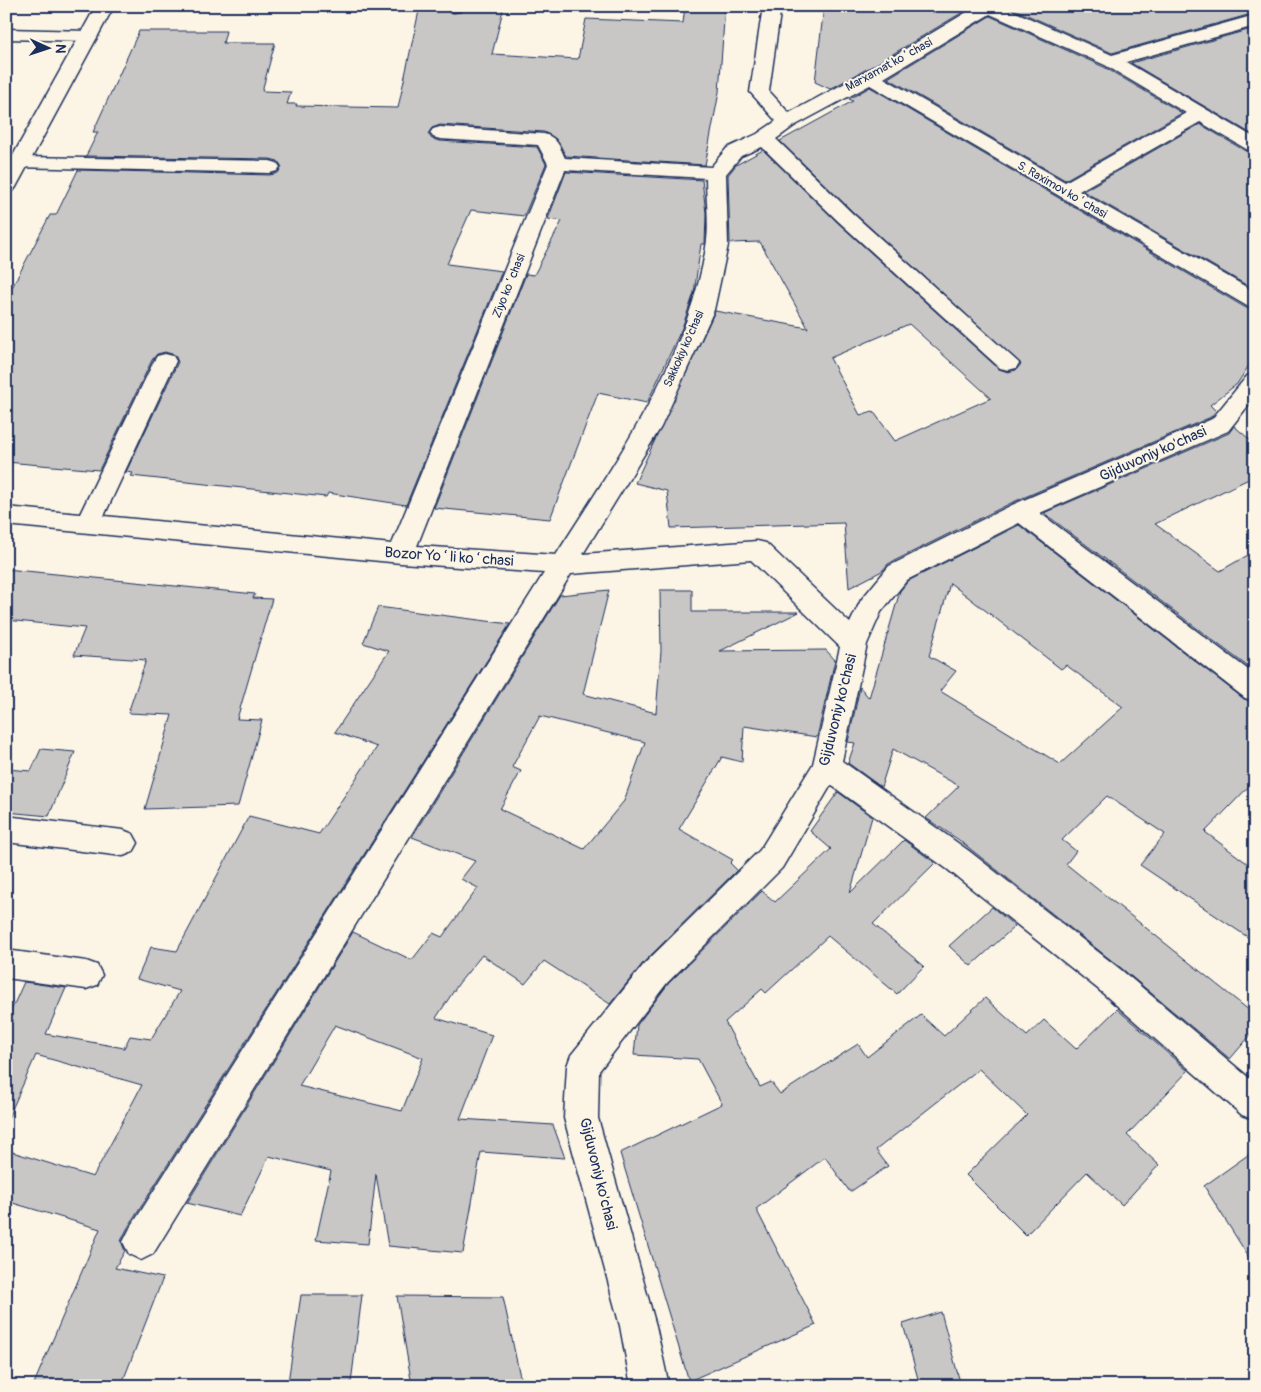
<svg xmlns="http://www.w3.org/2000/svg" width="1261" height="1392" viewBox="0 0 1261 1392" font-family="Pangolin,sans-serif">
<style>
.building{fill:#c8c7c6;stroke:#1b2f5e;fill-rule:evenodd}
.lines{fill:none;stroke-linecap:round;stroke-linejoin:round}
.minor-casing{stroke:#1b2f5e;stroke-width:3}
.major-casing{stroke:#1b2f5e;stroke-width:3}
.minor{fill:#fcf5e5;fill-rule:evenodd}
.major{fill:#fcf5e5;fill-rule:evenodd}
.labels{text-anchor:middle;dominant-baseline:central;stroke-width:4;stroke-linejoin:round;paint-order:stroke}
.far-street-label{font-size:12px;fill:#1b2f5e;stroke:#fcf5e5}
.street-label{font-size:15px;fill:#1b2f5e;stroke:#fcf5e5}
</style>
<rect width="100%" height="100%" fill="#fcf5e5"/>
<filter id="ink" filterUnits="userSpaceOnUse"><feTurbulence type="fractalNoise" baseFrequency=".02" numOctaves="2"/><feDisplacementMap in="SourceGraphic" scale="10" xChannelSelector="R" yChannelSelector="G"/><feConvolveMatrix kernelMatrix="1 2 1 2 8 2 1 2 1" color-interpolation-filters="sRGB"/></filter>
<g filter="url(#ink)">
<path class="building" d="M420 6H444L448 12 454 13 461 12 467 6H504L492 54 578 59 586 19 683 23 685 6H725L719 92 705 165 566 156 556 139 544 132 440 125 432 128 428 134 432 139 440 141 537 147 546 164 524 216 471 210 447 264 502 271 406 505 328 493 326 497 131 476 133 473 126 472 178 362 175 355 165 352 157 354 152 360 99 470 6 462V299L50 215H56L78 170 270 175 278 173 282 167 278 161 270 159 86 156 98 132H93L139 31H226L223 43H275L262 91 291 92 287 104H297L296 106 398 108Z
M824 6H973L876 64 830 89 815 82Z
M1007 6H1245L1255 13 1112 53Z
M990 16 1104 67 1182 113 1065 180 888 78Z
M1255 28V136L1131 63Z
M870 87 1246 308 1255 310V356L1237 384 1210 405 1216 411 1211 417 1011 503 888 564 882 571 849 588 844 523 671 528 667 491 635 483 715 311 808 328 760 242 730 243 728 175 736 165 763 150 837 222 999 369 1008 372 1016 370 1021 364 853 212 780 141 853 101 849 99ZM909 324 991 398 895 441 873 411 860 415 830 358Z
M1200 124 1247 152 1255 154V290L1083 191Z
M566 172 702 180 706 213 705 244H701L694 293 682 328 647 403 598 393 550 519 434 508 526 274 534 275 562 221 548 219Z
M1234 426 1255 444V476L1155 524 1220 571 1255 551V672L1044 513 1229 433Z
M1019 525 1244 699 1255 703V780L1205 832 1255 869V942L1140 865 1165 834 1107 796 1062 840 1076 851 1066 864 1255 1015V1030L1230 1059 1121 968 959 840 926 818 959 786 893 749 881 787 848 763 855 743 848 742 860 687 869 698 900 591 908 581ZM950 583 1061 669 1066 665 1123 707 1060 764 940 691 956 671 929 656Z
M6 569 255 594 253 598 272 599 237 719 262 720 238 806 145 809 172 715 128 713 146 660 74 655 85 628 6 620Z
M609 590 583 694 656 713 661 651 660 590H692V612H799L720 651 826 650 835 660 817 737 744 726 742 762 722 757 679 829 733 860 730 863 737 870 644 962 610 1004 544 961 525 984 482 955 459 983 436 1018 492 1035 460 1119 553 1125 565 1158 481 1152 463 1253 388 1246 376 1174 368 1244 316 1240 331 1171 269 1156 240 1216 187 1203 353 932 412 960 433 933 442 937 478 888 461 879 475 861 412 837 560 595ZM540 716 645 742 624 801 584 849 500 809 521 771 512 767ZM335 1025 423 1058 402 1111 299 1086Z
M378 607 510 624 127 1229 121 1241 125 1251 115 1268 163 1278 121 1386H33L100 1229 6 1201V1150L93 1177 142 1085 36 1055 6 1123V1022L24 982 66 988 46 1034 124 1048 130 1036 151 1039 180 991 137 979 151 947 177 951 249 816 319 834 377 747 335 732 389 651 363 643Z
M41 749 75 752 49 816 6 812V769L31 771Z
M838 792 872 817 850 893 904 840 935 863 873 924 924 966 897 994 828 936 766 993 762 989 725 1022 760 1087 771 1082 780 1094 858 1044 867 1057 921 1015 944 1036 985 998 1027 1036 1044 1020 1076 1049 1117 1009 1188 1071 1127 1135 1159 1165 1122 1205 1087 1172 1026 1235 966 1175 1027 1115 979 1069 876 1150 888 1166 850 1192 825 1157 756 1209 816 1325 689 1381 620 1153 722 1104 698 1059 634 1055 637 1025 668 984 762 891 775 902 831 849 810 831Z
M992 907 1015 926 971 966 949 946Z
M1255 1150V1267L1204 1186Z
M301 1295H362L351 1383 288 1382Z
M397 1296 503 1297 522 1386H412Z
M941 1312 961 1386H920L903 1324Z"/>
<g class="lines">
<defs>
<path id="minor" d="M465 6C460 12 456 12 449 11L446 7Z
M763 6H781L769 91 789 113 877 66 977 6H1002L1112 55 1255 15V26L1126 62 1255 138V152L1248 150 1200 122 1079 191 1255 292V308L1247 306 870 85 794 126 776 139 852 213 1019 363 1016 368 1008 370 1000 368 838 221 762 147 741 156 726 174 728 245 714 310 661 427 583 554 757 541 766 543 850 623 861 600 889 566 1012 505 1212 419 1247 376 1255 373V397L1228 431 1040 513 1255 675V701L1245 698 1019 523 907 580 881 612 867 644 842 761 969 851 1120 969 1255 1083V1120L1242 1115 1098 989 947 869 831 785 782 868 667 983 599 1071 598 1118 656 1326 669 1386H631L620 1326 564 1118 567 1066 571 1055 645 963 760 850 813 764 840 647 751 560 571 574 153 1254 141 1260 129 1254 123 1242 129 1230 544 573 401 563 6 525V507L80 514 154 361 157 356 165 354 173 356 176 361 104 516 392 544 548 164 538 145 440 139 433 137 430 133 433 129 440 127 544 134C557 137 560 147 565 158L711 167 727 148 757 134 776 121 750 92ZM990 14 1105 65 1186 113 1065 182 884 78ZM565 170 706 178C706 200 710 225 706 247 688 359 616 461 556 555L417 546Z
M6 29 89 31 95 32 98 36 95 40 89 41 6 39Z
M21 157 270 161 277 163 280 167 277 171 270 173 14 167 11 163 14 159Z
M6 816 123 830 133 834 138 843 133 852 123 856 6 842Z
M6 950 86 961 97 965 102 975 97 985 86 989 6 978Z"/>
<path id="major" d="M96 6H114L16 187 13 191 6 193V168Z"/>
</defs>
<use href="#minor" class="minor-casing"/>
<use href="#major" class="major-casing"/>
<use href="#minor" class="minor"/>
<use href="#major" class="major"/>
</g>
</g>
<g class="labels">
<g class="far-street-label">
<text transform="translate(889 65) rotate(-29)">Marxamat koʻchasi</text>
<text transform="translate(1062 190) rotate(30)">S. Raximov koʻchasi</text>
<text transform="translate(509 286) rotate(-68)">Ziyo koʻchasi</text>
<text transform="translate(684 349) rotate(-66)">Sakkokiy ko'chasi</text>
</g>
<g class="street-label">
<text transform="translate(1153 454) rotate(-24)">Gijduvoniy ko'chasi</text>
<text transform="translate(449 557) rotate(4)">Bozor Yoʻli koʻchasi</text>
<text transform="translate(838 710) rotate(-76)">Gijduvoniy ko'chasi</text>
<text transform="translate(598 1174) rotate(76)">Gijduvoniy ko'chasi</text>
</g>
</g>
<rect width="1261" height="1392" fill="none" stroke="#fcf5e5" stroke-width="25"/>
<rect x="12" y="12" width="1236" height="1367" fill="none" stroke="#1b2f5e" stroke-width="2" filter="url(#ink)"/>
<g transform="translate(48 48) rotate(93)" stroke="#fcf5e5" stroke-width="4" paint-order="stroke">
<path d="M0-4L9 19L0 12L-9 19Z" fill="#1b2f5e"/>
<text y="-8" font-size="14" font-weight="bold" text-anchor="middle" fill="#1b2f5e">N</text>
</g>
</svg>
